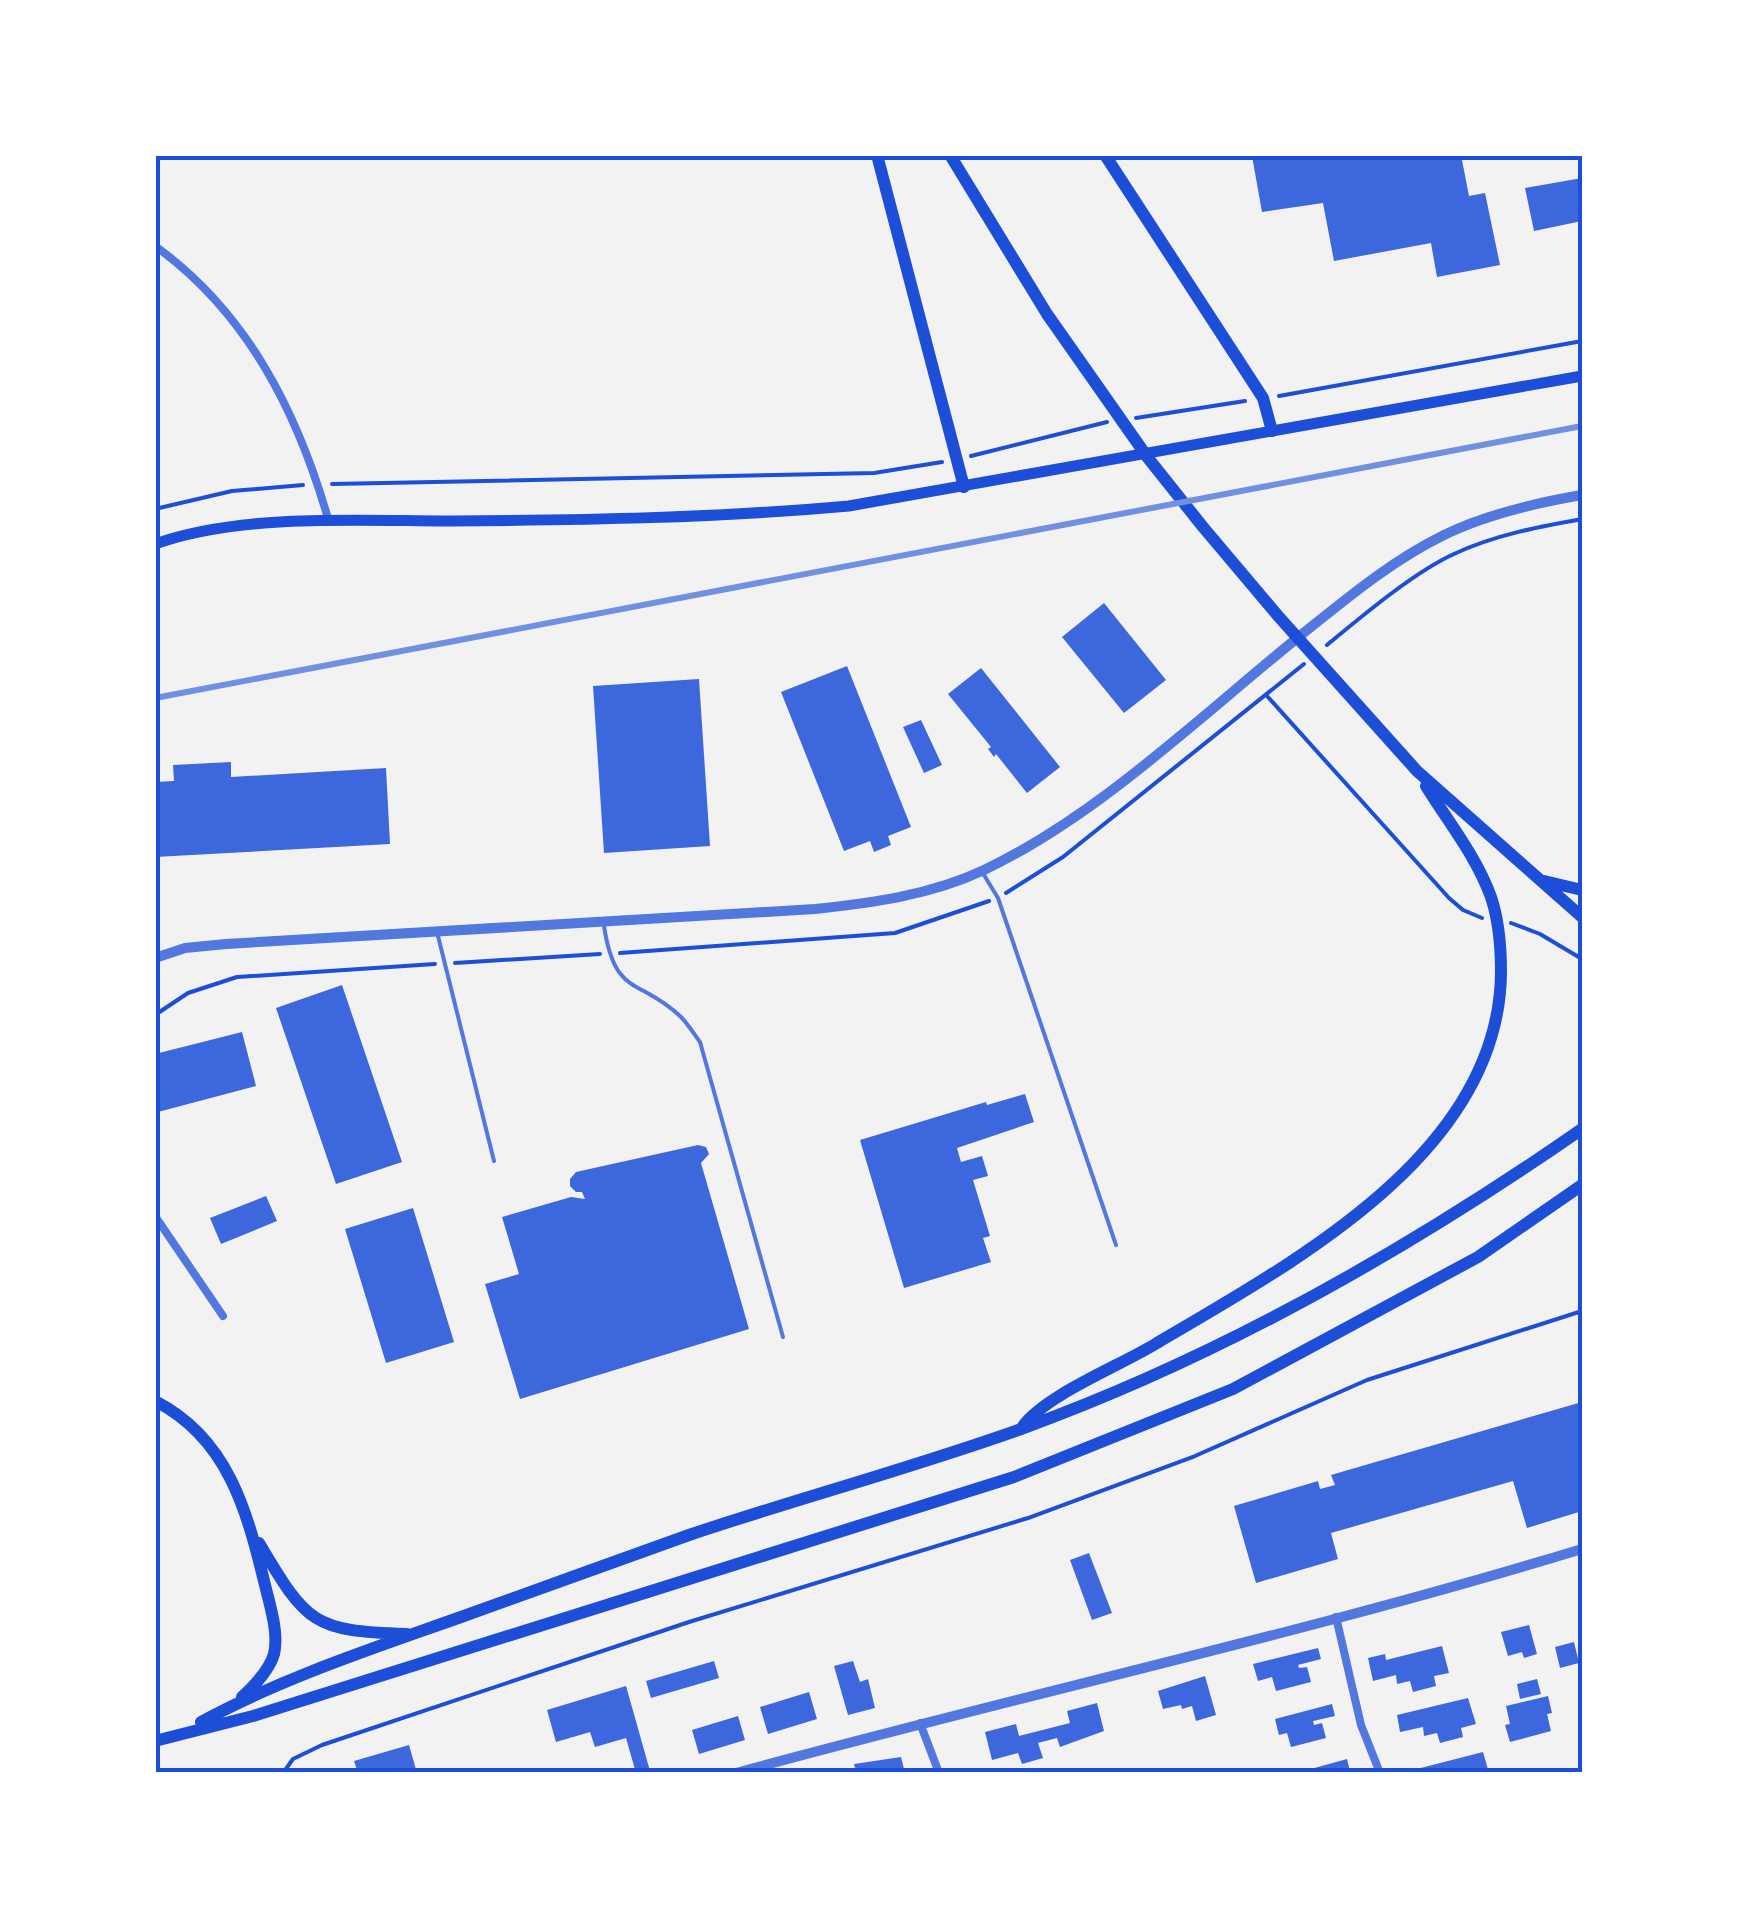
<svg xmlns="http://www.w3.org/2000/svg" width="1737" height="1928" viewBox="0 0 1737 1928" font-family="'Fira Sans Condensed',sans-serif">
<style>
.building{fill:#3d67dc}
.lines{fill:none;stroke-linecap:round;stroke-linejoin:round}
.path{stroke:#1d4ed8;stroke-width:4}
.service{stroke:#5277de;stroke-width:4}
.minor{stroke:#5277de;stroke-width:8}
.tertiary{stroke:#5277de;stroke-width:10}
.secondary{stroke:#1d4ed8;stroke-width:11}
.trunk{stroke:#1d4ed8;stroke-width:12}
.rail{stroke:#7290e2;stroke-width:6}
.neatline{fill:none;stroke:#1d4ed8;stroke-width:4}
</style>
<rect width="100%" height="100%" fill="#f2f2f2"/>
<path class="building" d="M1260 155H1461L1469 196 1485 193 1500 265 1437 277 1431 243 1334 261 1323 203 1262 212 1252 156Z
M1582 178V221L1534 231 1525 188Z
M1104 603 1166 680 1124 713 1062 637Z
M847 666 911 827 888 836 891 845 874 852 870 841 844 851 781 692Z
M981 668 1060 767 1027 793 996 754 994 757 988 749 991 747 948 694Z
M699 679 710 846 604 853 593 686Z
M921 720 942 765 924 773 903 727Z
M231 762V777L386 768 390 844 155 857V782L174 781 173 765Z
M342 985 402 1162 336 1184 276 1008Z
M242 1032 256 1086 158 1112 155 1054Z
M1025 1094 1034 1122 957 1148 961 1162 982 1156 988 1176 973 1180 990 1236 983 1238 991 1262 904 1288 860 1140 986 1102 987 1105Z
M698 1145 706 1147 709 1154 701 1163 749 1329 520 1399 485 1284 519 1274 502 1217 571 1197 585 1199 582 1192H576L570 1186V1179L576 1172Z
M266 1196 277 1221 221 1244 210 1218Z
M413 1208 454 1342 386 1363 345 1229Z
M1582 1402V1511L1527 1528 1513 1481 1331 1533 1338 1559 1256 1583 1234 1506 1318 1481 1320 1489 1335 1485 1331 1475Z
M1089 1553 1112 1613 1092 1620 1070 1560Z
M1529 1625 1537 1654 1524 1658 1522 1652 1508 1656 1501 1632Z
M1574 1642 1579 1663 1560 1668 1555 1647Z
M1442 1646 1449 1673 1434 1676 1436 1686 1413 1692 1410 1681 1397 1684 1396 1675 1373 1681 1368 1658 1385 1654 1386 1660Z
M1318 1648 1321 1659 1298 1665 1299 1668 1307 1667 1311 1682 1276 1691 1272 1677 1258 1681 1253 1664Z
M714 1661 719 1678 651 1698 646 1681Z
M853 1661 860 1682 868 1679 875 1708 848 1715 834 1666Z
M1205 1676 1216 1715 1196 1721 1192 1706 1182 1709 1181 1705 1163 1709 1158 1691Z
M1537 1679 1541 1694 1520 1699 1517 1684Z
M626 1686 650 1771 636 1773 626 1738 595 1747 590 1732 556 1742 547 1710Z
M809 1692 817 1719 768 1734 760 1707Z
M1548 1696 1552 1713 1547 1714 1551 1731 1510 1742 1505 1725 1510 1724 1506 1706Z
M1468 1698 1476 1724 1461 1728 1463 1737 1440 1743 1437 1733 1424 1736 1423 1727 1400 1732 1397 1715Z
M1097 1703 1104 1731 1060 1747 1057 1738 1038 1743 1043 1758 1022 1764 1018 1753 992 1760 985 1732 1016 1724 1019 1736 1070 1723 1067 1711Z
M1332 1704 1335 1716 1313 1721 1314 1725 1322 1723 1326 1738 1291 1747 1287 1733 1279 1735 1275 1719Z
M738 1716 745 1740 699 1754 692 1730Z
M409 1745 417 1773H358L354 1761Z
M1483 1752 1489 1773H1406L1405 1772Z
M901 1757 905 1773H840L855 1768 854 1764Z
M1347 1759 1350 1771 1300 1773V1772Z"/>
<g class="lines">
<path class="path" d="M1279 396 1582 341
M1136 418 1245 401
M971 456 1107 422
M332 484 874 473 942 462
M155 509 232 491 303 485
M1327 645C1361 617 1414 572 1454 554 1494 535 1538 527 1582 519
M1267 696 1449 898 1463 910 1482 918
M1006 893 1063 857 1304 664
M1511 923 1540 934 1582 959
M620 953 895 933 989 901
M455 963 600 954
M155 1015 188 993 237 977 435 964
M283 1773 293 1759 322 1745 689 1622 1028 1518 1195 1456 1367 1380 1582 1311"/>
<path class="service" d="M984 875 998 898 1116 1245
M604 926C615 998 639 977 681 1017 688 1024 694 1034 700 1042L783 1337
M437 932 494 1161"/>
<path class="minor" d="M155 246C248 313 298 413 329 522
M155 1216 223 1316
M1336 1617 1361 1725 1380 1773
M920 1723 939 1773"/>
<path class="tertiary" d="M155 958 185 948 226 944 815 909C872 903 931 895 984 870 1098 816 1203 714 1301 635 1346 599 1391 561 1444 535 1487 514 1535 503 1582 495
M736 1773C1017 1696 1303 1634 1582 1549"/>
<path class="secondary" d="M155 544C241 513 360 521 451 521 584 520 716 518 849 506L1582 376"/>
<path class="trunk" d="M877 155 964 487
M950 155 1047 314 1148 458 1203 527 1279 617 1417 771 1582 917
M1105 155 1263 398 1272 431
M1544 881 1582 890
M155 1401C228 1438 247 1511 265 1585 270 1606 279 1633 274 1654 269 1671 254 1686 242 1697
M1023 1426C1047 1394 1120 1366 1157 1343 1294 1262 1500 1153 1501 972 1501 947 1499 921 1491 897 1476 856 1449 823 1426 786
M259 1543C307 1624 313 1631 407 1634
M201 1722C282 1678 374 1648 461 1617 537 1590 613 1562 689 1535 799 1498 912 1468 1021 1429 1220 1357 1409 1249 1582 1129
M155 1741 253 1716 1014 1477 1233 1389 1478 1257 1582 1185"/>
<path class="rail" d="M155 698 1582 426"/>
</g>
<rect width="1737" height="1928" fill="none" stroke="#ffffff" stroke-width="315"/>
<rect x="158" y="158" width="1422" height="1612" class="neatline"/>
</svg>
